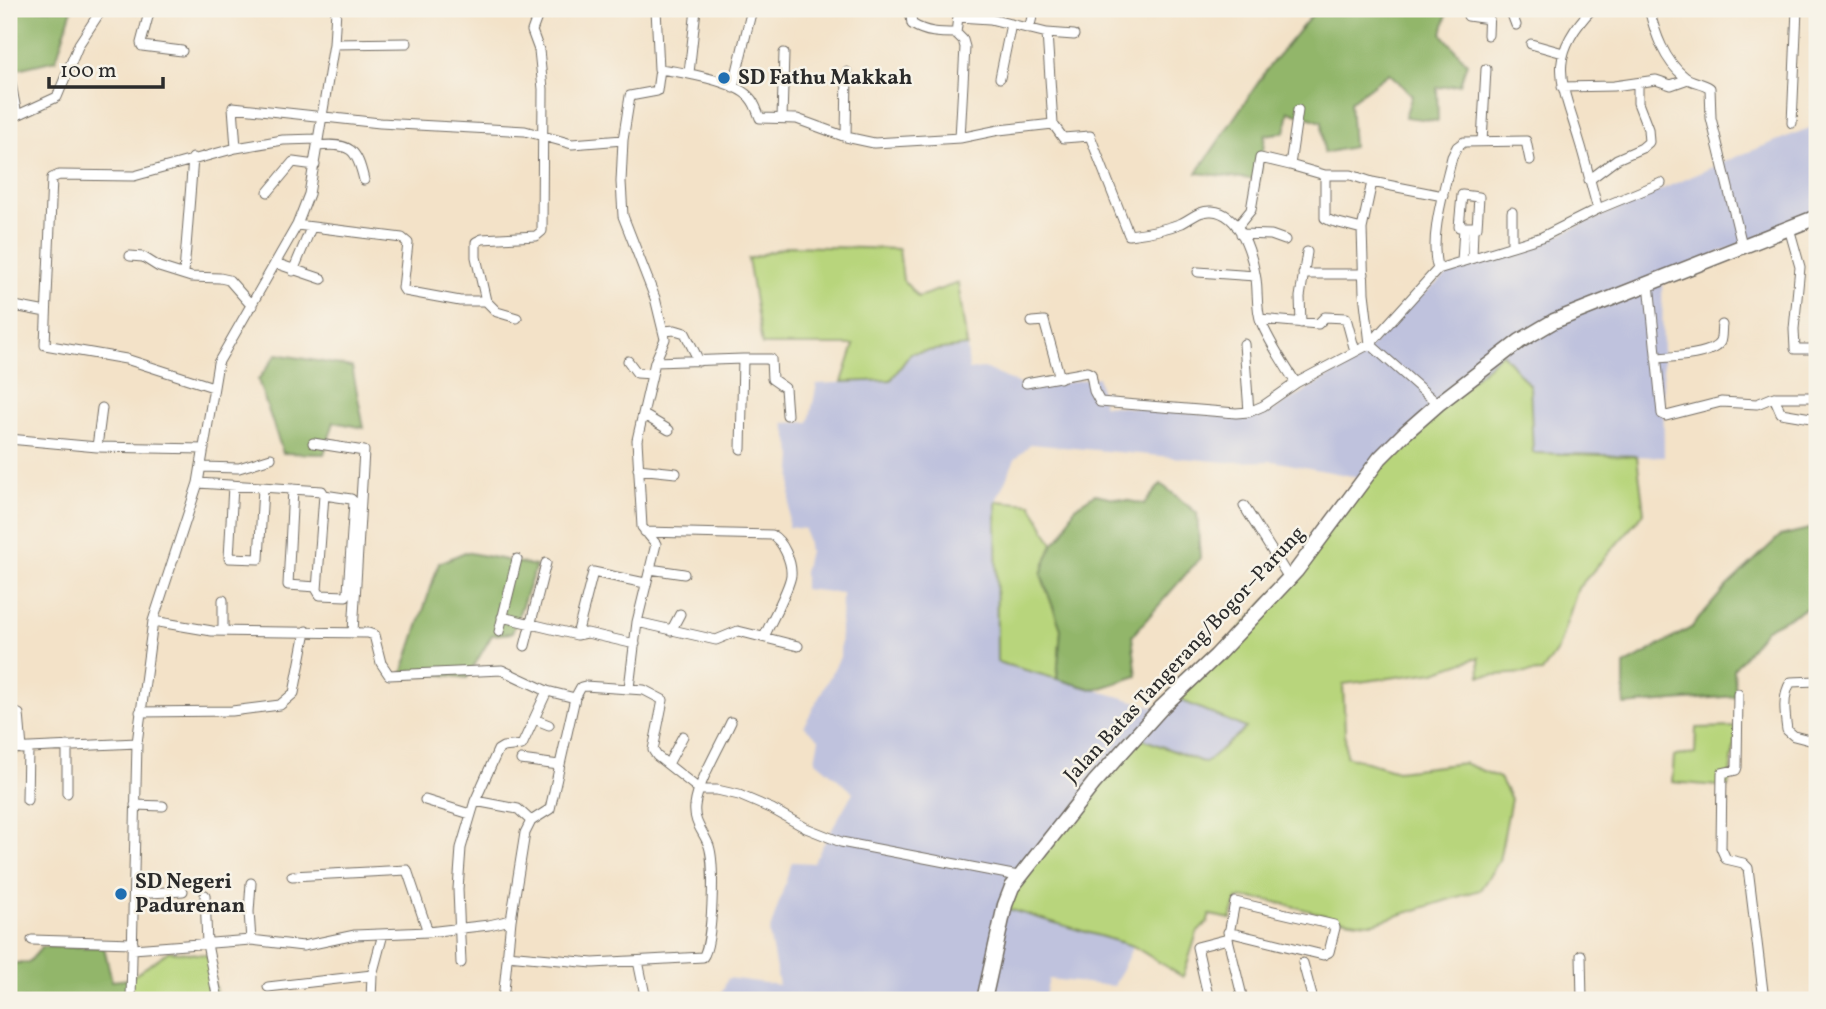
<svg xmlns="http://www.w3.org/2000/svg" width="1826" height="1009" viewBox="0 0 1826 1009" font-family="Vollkorn,serif">
<style>
.industrial{fill:#bfc2dd}
.green{fill:#b8d57b;stroke:#728053;stroke-width:2}
.forest{fill:#92b66b;stroke:#5e704b;stroke-width:2}
.lines{fill:none;stroke-linecap:round;stroke-linejoin:round}
.street-casing{stroke:#716b62;stroke-width:11}
.primary-casing{stroke:#716b62;stroke-width:17}
.street{stroke:#fff;stroke-width:9}
.primary{stroke:#fff;stroke-width:14}
.poi-dot{fill:#1f6fb2;stroke:#f7f3e8;stroke-width:2.5}
.labels{text-anchor:middle;dominant-baseline:central;stroke-width:5;stroke-linejoin:round;paint-order:stroke}
.poi-label{font-size:21px;font-weight:bold;fill:#2b2b2b;stroke:#f7f3e8;text-anchor:start}
.street-label{font-size:21px;fill:#2b2b2b;stroke:#f7f3e8}
</style>
<rect width="100%" height="100%" fill="#f7f3e8"/>
<filter id="ink" filterUnits="userSpaceOnUse"><feTurbulence type="fractalNoise" baseFrequency=".0143" numOctaves="2"/><feDisplacementMap in="SourceGraphic" scale="14" xChannelSelector="R" yChannelSelector="G"/><feConvolveMatrix kernelMatrix="1 2 1 2 8 2 1 2 1" color-interpolation-filters="sRGB"/></filter>
<filter id="wash" filterUnits="userSpaceOnUse"><feTurbulence type="fractalNoise" baseFrequency=".00686" numOctaves="4" result="noise"/><feDisplacementMap in="SourceGraphic" scale="28" xChannelSelector="R" yChannelSelector="G"/><feGaussianBlur stdDeviation="1.57" result="paint"/><feColorMatrix in="noise" values="0 0 0 0 0 0 0 0 0 0 0 0 0 0 0 0 0 1.4 0 .05"/><feComposite in="paint" operator="in"/></filter>
<g filter="url(#wash)">
<rect width="100%" height="100%" fill="#f3e2c8"/>
<path class="industrial" d="M1817 125V213L1662 276 1664 457 1533 453 1530 386 1362 478 1273 461 1226 462 1031 444 1015 459 996 501 997 662 1155 707 1175 698 1247 728 1205 763 999 906 1133 946 1114 986 1049 979 1044 1000H718L728 978 779 985 769 933 792 862 813 863 853 792 815 760 819 739 804 726 840 657 842 593 804 589V572L809 551 805 529 788 527 793 456 784 423 809 422 817 384 891 380 911 353 967 346 969 370 984 368 1030 389 1098 377 1103 405 1242 417 1272 411 1359 359 1408 306 1454 270 1556 236 1733 158Z"/>
<path class="green" d="M789 246 899 249 903 280 918 297 958 283 967 346 911 353 891 380 842 382 854 345H762L748 259Z
M1502 353 1530 386 1533 453 1637 456 1644 513 1578 588 1558 649 1542 672 1480 676 1479 657 1435 672 1343 684 1346 756 1397 771 1464 763 1500 778 1511 799 1499 861 1480 890 1374 923C1327 923 1282 895 1237 899L1231 919 1210 915 1207 923 1197 933 1183 977 1133 946 998 906 1132 735 1205 763 1246 728 1175 698 1318 546 1362 478Z
M996 501 1031 504 1053 544 1041 574 1061 629 1057 679 997 662Z
M1737 727 1728 787 1672 782 1674 756 1695 754 1696 728Z
M169 951 207 955 218 1000H130L129 979Z"/>
<path class="forest" d="M9 9H72L56 60 9 71Z
M1317 9H1448L1442 34 1467 63 1460 84 1437 88 1438 121 1405 117 1412 95 1389 73 1350 102 1353 147 1324 153 1322 122 1289 111 1285 132 1265 135 1259 180 1197 173 1270 65Z
M277 354 352 367 364 428 334 422 324 454 283 453 258 380Z
M1161 484 1197 513 1200 558 1132 636 1137 676 1095 690 1057 679 1061 629 1041 574 1053 544 1063 534 1075 507 1095 494 1144 504Z
M1817 527V603L1766 629 1734 669 1736 696 1624 705V665L1691 628 1726 587 1780 536Z
M465 552 536 566 512 633 492 635 467 678 436 674 401 677 439 563Z
M42 947H104L112 981 129 979 130 1000H10L9 963H28Z"/>
</g>
<g filter="url(#ink)">
<g class="lines">
<defs>
<path id="street" d="M150 9 141 43 142 46 182 51
M656 9 659 69
M910 9 912 24C926 33 940 33 956 33
M1510 9 1516 25
M1592 9C1545 58 1562 83 1579 140 1586 162 1591 186 1598 209
M1649 9C1655 33 1664 61 1685 77 1692 83 1702 82 1710 88L1711 118 1742 245
M1468 16 1489 19
M958 17 990 19 1047 33 1053 124 1063 138 1090 136 1129 235C1146 233 1167 229 1182 223 1192 218 1200 210 1212 211 1241 213 1252 255 1256 279 1258 292 1256 309 1261 322 1270 343 1283 363 1296 383
M1029 29 1034 9
M1047 33 1074 35
M1488 35 1489 9
M334 44 407 43
M1531 44 1563 53
M9 73 17 115
M689 73 696 9
M1000 78 1011 24
M1562 87 1614 86 1656 80 1671 85 1688 79
M733 88 752 9
M1298 110 1290 165 1325 175V218L1331 221 1362 229
M782 118 784 53
M9 119 57 97 79 44 102 9
M1792 123 1797 9
M846 137 847 72
M960 138 999 130 1053 124
M623 140 621 182 623 216 655 298 665 339 655 362 637 440 642 527 656 544 637 622 629 688
M1482 142 1486 69
M317 146C351 142 357 150 364 180
M236 148 233 107 380 123 525 131 572 144 623 140 630 96 657 91 660 69C681 72 736 81 750 98 755 103 757 111 760 118L797 119 846 137 874 143 960 138 965 47 963 40 956 33 959 9
M1325 175H1351L1372 182 1443 196
M1589 180 1617 159 1642 148 1649 142 1648 129 1638 103V84
M1372 182 1362 229 1364 293 1370 344 1438 404
M268 192 293 162 315 165
M1462 195 1479 197 1477 227H1459Z
M1512 212V246
M297 225 402 238 408 243 403 288 405 291 460 301H486L497 312 517 318
M1237 227 1251 210 1260 158 1290 165
M1789 228 1800 267 1794 329 1795 349H1817
M1241 234 1271 235 1285 240
M130 256 143 257 159 267 191 277 220 278 229 280 252 306
M1472 258 1473 228
M1462 262 1464 227
M275 263 322 279
M1438 269C1428 240 1445 187 1452 157L1457 147 1464 142 1526 141 1530 160
M293 271 311 228
M1198 272 1255 276
M184 273 193 158
M1303 274H1364
M1649 283 1662 414 1666 416 1721 402 1757 404 1774 397H1817
M486 301 476 257V242L482 239 536 236 542 231 543 89 539 50 532 31 540 9
M9 305 46 312
M1260 319 1318 324 1325 317 1346 318 1355 351
M1032 322 1044 321 1060 378
M1301 323 1300 297 1307 252
M664 331 675 330 685 333 699 361
M1244 344 1249 412
M1656 358C1671 357 1712 356 1720 342 1722 337 1721 330 1722 325
M743 359H771L772 379 785 388 787 415
M628 361 637 373 652 374
M655 362 743 359 741 449
M1026 383 1087 372 1091 374 1094 391 1100 402 1236 413 1249 412 1263 406 1296 383 1370 344 1438 269 1542 237 1598 209 1661 183
M213 387 126 359 45 345 52 178 59 175 134 176 236 148 283 140 318 139
M1774 397 1781 413 1817 419
M644 415 669 430
M9 439 97 447 204 449
M313 443 364 451 353 632
M97 447 102 408
M201 467 239 468 271 458
M638 469 676 473
M198 483 322 491 324 495 351 499 354 502 348 592 346 596 320 595 317 590 324 495
M233 486 229 558 259 559 263 488
M293 489 288 585 317 587
M1244 506 1289 578
M645 532 772 535C783 541 792 562 791 575 790 588 770 623 764 637
M650 569 684 574
M502 617 577 635 587 633 635 644
M153 621 212 631 368 633 374 635 381 663 389 675 502 670 547 691 575 698
M637 622 716 640 738 631 798 646
M223 631V600
M671 631 680 614
M499 632 517 559
M577 635 593 572 645 583
M525 646 546 563
M1817 681 1791 682C1782 694 1785 716 1787 730L1794 736 1817 742
M1738 694 1737 767 1736 770 1722 773 1721 848 1726 859 1743 863 1748 868 1764 1000
M9 710 19 714 22 749
M140 712 232 711 280 705 294 693 306 631
M534 719 549 725
M9 749 137 743
M521 760 559 765
M668 764 683 736
M67 793V746
M27 800 28 749
M425 800 470 814
M475 801 518 809 531 821
M135 805 163 806
M292 876 407 870 428 932
M251 883 249 912 251 940
M134 894 183 891
M205 895 207 944 218 1000
M1228 939 1243 1000
M32 940 133 943
M133 949 251 940 303 946 355 935 428 932 489 925 511 920
M507 955 593 963 703 957C713 943 715 864 709 846 704 832 693 823 695 806 697 784 721 744 731 722
M1581 955 1582 1000
M638 961 646 1000
M461 963 458 889 461 848 475 801 498 750 503 747 522 745 547 691
M1303 963 1313 1000
M268 987 372 975
M131 1000 137 743 153 621 198 483 218 363 297 225 309 194 334 44 336 9
M371 1000 372 975 383 934
M503 1000 511 920 525 833 531 821 550 809 575 698 581 687 585 686 644 690 663 700 653 750 657 756 700 790H717L739 795 772 809 806 828 841 842 1018 876
M1209 1000 1197 947 1228 939 1235 902 1334 925 1335 928 1329 952 1323 955 1228 932"/>
<path id="primary" d="M984 1000 1005 905 1012 887 1094 783 1162 707 1216 656 1296 571 1380 458 1405 433 1438 404 1520 341 1554 321 1817 217"/>
</defs>
<use href="#street" class="street-casing"/>
<use href="#primary" class="primary-casing"/>
<use href="#street" class="street"/>
<use href="#primary" class="primary"/>
</g>
</g>
<g class="poi-dot">
<circle cx="724" cy="78" r="7"/>
<circle cx="121" cy="894" r="7"/>
</g>
<g class="labels">
<g class="poi-label">
<text x="738" y="78">SD Fathu Makkah</text>
<text x="135" y="882">SD Negeri<tspan x="135" dy="24">Padurenan</tspan></text>
</g>
<g class="street-label">
<text transform="translate(1185 655) rotate(-47)">Jalan Batas Tangerang/Bogor–Parung</text>
</g>
</g>
<rect width="1826" height="1009" fill="none" stroke="#f7f3e8" stroke-width="35"/>
<path d="M49 77v10h114v-10" fill="none" stroke="#2b2b2b" stroke-width="3.5"/>
<text x="60" y="77" font-size="21" fill="#2b2b2b" stroke="#f7f3e8" stroke-width="5" paint-order="stroke">100 m</text>
</svg>
